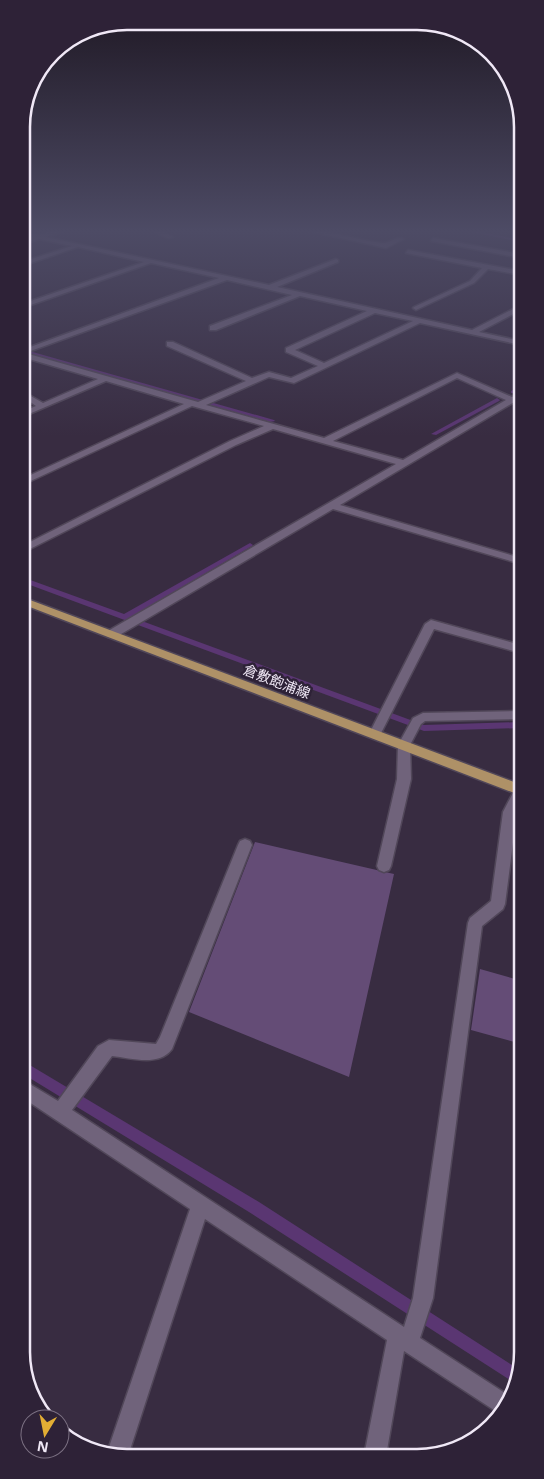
<svg xmlns="http://www.w3.org/2000/svg" width="544" height="1479" viewBox="0 0 544 1479" font-family="'Open Sans','Noto Sans JP',sans-serif">
<style>
.green{fill:#644c76}
.lines{fill:none;stroke-linecap:round;stroke-linejoin:round}
.stream{fill:#5a3672;fill-rule:evenodd}
.minor-casing{stroke:#514759;stroke-width:3}
.major-casing{stroke:#514759;stroke-width:3}
.minor{fill:#70637b;fill-rule:evenodd}
.major{fill:#ae9167;fill-rule:evenodd}
.labels{text-anchor:middle;dominant-baseline:central;stroke-width:5;stroke-linejoin:round;paint-order:stroke}
.street-label{font-size:14px;fill:#f0e8f6;stroke:#2e2237}
.rim{fill:none;stroke:#f0e8f6;stroke-width:2.5}
</style>
<rect width="100%" height="100%" fill="#382c41"/>
<path class="green" d="M255 842 394 874 349 1077 189 1012Z
M480 969 522 981V1044L471 1030Z"/>
<g class="lines">
<path class="stream" d="M67 229H74L52 237 49 236Z
M455 229H465L521 240V242Z
M37 239 38 241 22 246V244Z
M22 349 274 420 275 421 270 422 22 353Z
M521 385V389L515 393H511V391Z
M497 398 500 400 499 401 436 435 431 434Z
M250 543 253 545 252 546 131 617 424 725 522 722V728L424 731 22 582V577L124 614Z
M23 1061 259 1202 518 1369 513 1382 249 1212 23 1074Z"/>
<defs>
<path id="minor" d="M58 229H68L46 237 269 285 336 259 338 260V262L277 287 472 330 521 305V310L479 332 521 341V345L420 323 294 383 269 377 206 405 324 438 457 373 512 397 521 393V398L340 505 521 558V564L333 509 116 637H108L106 634 108 631 396 464 273 429 236 445 22 553V546L230 441 264 426 192 406 22 485V479L184 404 106 381 22 417V412L36 406 22 396V391L43 403 98 379 22 357V350L219 278 151 263 22 308V304L144 262 78 247 22 266V262L72 246 39 239 22 244V240L32 237 22 235V231L39 235ZM227 280 292 295 210 326V330H216L300 296 367 311 286 348V352L318 366 291 378 269 372 252 378 173 342H167V346L246 381 198 402 25 353ZM375 313 413 321 324 363 295 350ZM457 378 506 400 403 460 333 441Z
M148 229H157L173 237 168 238Z
M300 229C328 229 355 240 382 243 390 244 397 235 404 239L386 248Z
M433 238 521 254V258L431 241Z
M408 250 521 271V275L488 269 474 283 416 310 413 308 414 307 470 281 482 268 406 253Z
M431 620 521 645V653L434 629 379 737H371L369 734 425 624Z
M522 711V719L425 721 421 724 410 745 411 779 391 866 389 870 384 872 379 870 377 866 397 779 398 745 413 718 423 713Z
M522 786V802L517 812 505 904 503 909 482 926 433 1298 420 1338 508 1395 500 1414 404 1351 386 1456H364L387 1340 205 1219 128 1456H106L190 1209 23 1098V1080L58 1101 98 1046 109 1040 156 1044 160 1037 238 845 240 841 245 839 250 841 252 845 172 1049C159 1067 131 1058 112 1056L72 1110 404 1327 413 1298 468 923 470 918 491 901 503 812 516 787Z"/>
<path id="major" d="M22 597 522 785V796L22 604Z"/>
</defs>
<use href="#minor" class="minor-casing"/>
<use href="#major" class="major-casing"/>
<use href="#minor" class="minor"/>
<use href="#major" class="major"/>
</g>
<linearGradient id="sky" x2="0" y2="1"><stop stop-color="#1f1824"/><stop offset="0.53" stop-color="#4d4b65"/><stop offset="1" stop-color="#4d4b65" stop-opacity="0"/></linearGradient>
<rect width="544" height="436" fill="url(#sky)"/>
<g class="labels">
<g class="street-label">
<text transform="translate(277 681) rotate(21)">倉敷飽浦線</text>
</g>
</g>
<path d="M0 0H544V1479H0ZM127 30H417A97 97 0 0 1 514 127V1352A97 97 0 0 1 417 1449H127A97 97 0 0 1 30 1352V127A97 97 0 0 1 127 30Z" fill="#2e2237" fill-rule="evenodd"/>
<path class="rim" d="M127 30H417A97 97 0 0 1 514 127V1352A97 97 0 0 1 417 1449H127A97 97 0 0 1 30 1352V127A97 97 0 0 1 127 30Z"/>
<g transform="translate(45 1434) rotate(190)"><circle r="24" fill="#2e2237" stroke="#7c7183"/>
<path d="M0-4L9 19L0 12L-9 19Z" fill="#e3ae34"/>
<text y="-8" font-size="14" font-weight="bold" text-anchor="middle" fill="#f0e8f6">N</text>
</g>
</svg>
